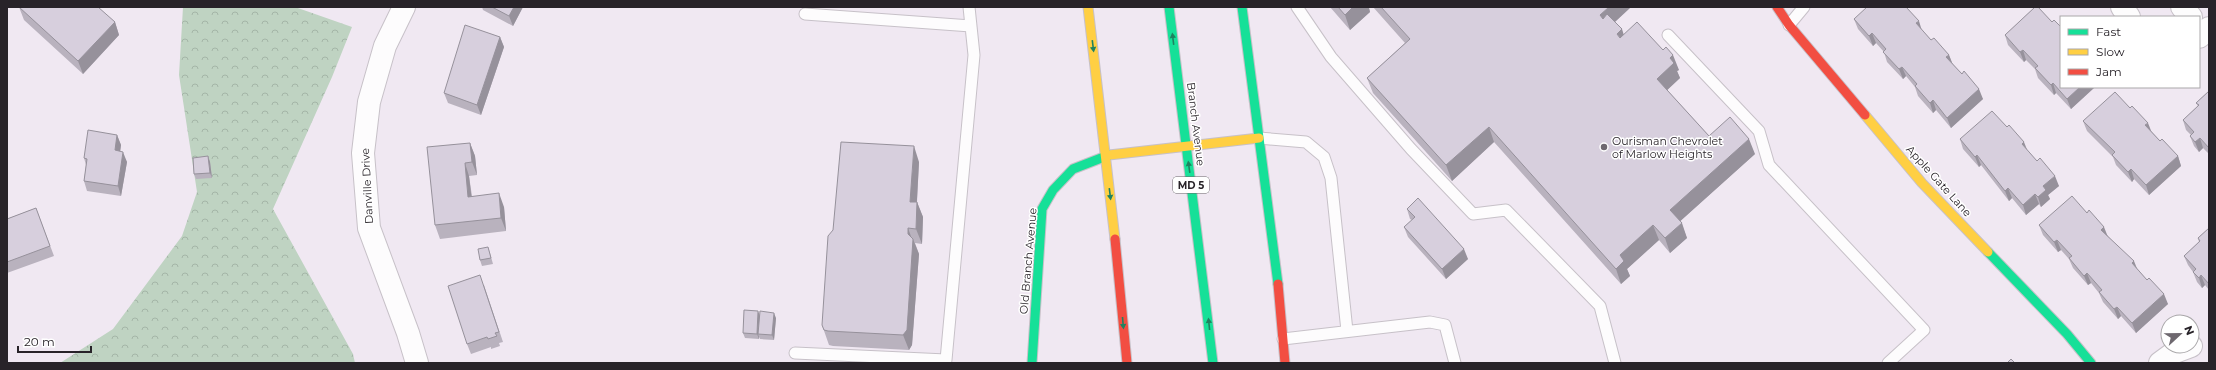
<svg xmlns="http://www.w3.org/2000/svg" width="2216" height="370" viewBox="0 0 2216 370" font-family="Montserrat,sans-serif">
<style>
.forest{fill:url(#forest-crowns)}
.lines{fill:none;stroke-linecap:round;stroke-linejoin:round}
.lane-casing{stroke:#c7c1c8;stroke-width:13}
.street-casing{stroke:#c7c1c8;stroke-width:24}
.fast-casing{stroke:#c7c1c8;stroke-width:11}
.slow-casing{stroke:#c7c1c8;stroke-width:11}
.jam-casing{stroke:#c7c1c8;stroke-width:11}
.lane{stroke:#fdfcfd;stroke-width:11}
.street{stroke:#fdfcfd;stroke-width:22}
.fast{stroke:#16e098;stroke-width:9}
.slow{stroke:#ffcf43;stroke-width:9}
.jam{stroke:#f24e42;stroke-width:9}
.wall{fill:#b9b2be}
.shaded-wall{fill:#96919b}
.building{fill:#d7cfdd;stroke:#96919b}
.oneway{fill:#1f8260}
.poi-dot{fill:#6e686f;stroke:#fff;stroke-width:1.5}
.labels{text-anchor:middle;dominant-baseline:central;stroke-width:3;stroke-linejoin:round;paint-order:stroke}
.shield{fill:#fff;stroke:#686569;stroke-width:1}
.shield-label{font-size:10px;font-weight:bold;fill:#282329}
.street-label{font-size:11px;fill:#282329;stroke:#fff}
.poi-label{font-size:11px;fill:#282329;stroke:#fff;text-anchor:start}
</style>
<defs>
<pattern id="forest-crowns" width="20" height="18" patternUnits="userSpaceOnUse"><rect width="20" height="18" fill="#bfd3c2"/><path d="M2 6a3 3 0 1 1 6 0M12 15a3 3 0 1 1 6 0" fill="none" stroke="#a4b5a7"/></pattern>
</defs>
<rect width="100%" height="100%" fill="#f0e8f2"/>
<path class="forest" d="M183 7H295L352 27 332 77 273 209 353 354 355 363H60L113 329 182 236 197 192 179 75Z"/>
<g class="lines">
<defs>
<path id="lane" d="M1297 7 1331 57 1411 149 1473 214 1506 210 1600 306 1615 363
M805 14 971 26
M1789 25 1804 7
M1668 35 1759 131 1769 165 1924 330 1888 363
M1259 138 1306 142 1324 157 1331 178 1347 331
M1283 339 1430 322 1445 325 1455 363
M795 353 946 360 945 363
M946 360 974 55 969 7"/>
<path id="street" d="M404 7 385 46 369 102 363 153 369 228 408 333 417 363
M2122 7 2129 17
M2182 7 2191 17
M2199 37 2209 28
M2160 363 2175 352 2191 346"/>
<path id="fast" d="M1169 7 1213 363
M1242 7 1278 284
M1988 252 2067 334 2091 363
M1032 363 1042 209 1053 190 1073 169 1109 155"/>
<path id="slow" d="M1088 7 1115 239
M1865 115 1922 183 1988 252
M1109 155 1259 138"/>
<path id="jam" d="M1777 7 1789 25 1865 115
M1115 239 1127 363
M1278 284 1285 363"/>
</defs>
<use href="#lane" class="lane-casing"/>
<use href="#street" class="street-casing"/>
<use href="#fast" class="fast-casing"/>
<use href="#slow" class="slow-casing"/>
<use href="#jam" class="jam-casing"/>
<use href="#lane" class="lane"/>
<use href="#street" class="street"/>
<use href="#fast" class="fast"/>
<use href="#slow" class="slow"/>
<use href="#jam" class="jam"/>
</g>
<path class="wall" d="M19 7 115 22 119 35 83 74 24 20Z
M482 7H523L513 26 483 10Z
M1330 7H1370L1369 8 1370 12 1350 30Z
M1373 7H1631L1615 22 1623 35 1679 70 1677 71 1680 78 1667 90 1709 136 1755 154 1680 221 1687 238 1670 253 1659 240 1627 269 1630 276 1621 284 1494 142 1452 181 1373 93 1367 78 1405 43Z
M2035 7 2061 87H2095L2071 109 2056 93 2054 95 2038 78 2035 69 2026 60 2024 62 2008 45 2005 35Z
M1854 19 1922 31 1931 40 1949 55 1952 63 1983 99 1951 128 1936 110 1933 113 1918 96 1915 87 1906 76 1903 79 1887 62 1884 52 1876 43 1873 46 1858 29Z
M500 37 504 47 481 115 448 103 444 93Z
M2209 91V154L2203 148 2199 152 2194 146 2190 136 2191 135 2186 130 2183 120 2198 106 2196 103Z
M2083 121 2152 132 2160 141 2178 156 2181 166 2149 195 2134 179 2132 182 2116 165 2113 157 2087 131Z
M117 135 121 145 120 151 127 162 121 196 87 191 84 181 86 165 84 158Z
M1960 139 2026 149 2059 186 2048 195 2050 199 2041 207 2039 204 2026 215 2012 198 2009 201 1981 165 1979 167 1963 149Z
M470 143 475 156 477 175 469 176 472 196 504 207 506 231 440 239 435 225Z
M208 156 210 162 212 178 196 179 194 174Z
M919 162 917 202 923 217 922 244 915 243 919 254 912 345 909 350 833 346 829 345 822 325Z
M36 208 54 256 7 273V219Z
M1407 209 1468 259 1446 279 1408 237 1404 227 1412 220 1410 219Z
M2039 225 2107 235 2168 304 2136 333 2121 316 2118 319 2103 302 2099 293 2091 283 2088 285 2073 268 2069 259 2061 250 2058 252 2043 235Z
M2209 228V290L2205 285 2202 288 2197 282 2193 272 2188 265 2184 256 2199 242 2198 238Z
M488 247 490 253 493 264 482 266 480 260Z
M484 285 503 342 499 343 500 346 491 349V347L471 354 467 344Z
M760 315 776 318 774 340 760 339 759 337V339L745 338 743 333Z"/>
<path class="shaded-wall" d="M514 7H523L513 26 509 16Z
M1353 7H1370L1369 8 1370 12 1350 30 1345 15Z
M1609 7H1631L1605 31 1600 15Z
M1919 21 1922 31 1916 23Z
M115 22 119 35 83 74 78 61Z
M1622 29 1627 45 1617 34Z
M1872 33 1876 43 1873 46 1869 36Z
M500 37 504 47 481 115 477 105Z
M2023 50 2026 60 2024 62 2020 52Z
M1673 55 1679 70 1677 71 1680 78 1663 94 1657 79 1670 58Z
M1949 55 1953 65 1946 57Z
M1902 67 1906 76 1903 79 1899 69Z
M2053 83 2056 93 2054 95 2051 85Z
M2080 87H2095L2071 109 2067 99Z
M1979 89 1983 99 1951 128 1947 118Z
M1933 100 1936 110 1933 113 1930 103Z
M2148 123 2152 133 2145 125Z
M1489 127 1494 142 1452 181 1446 165Z
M117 135 121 145 119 160 115 150Z
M2200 138 2203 148 2199 152 2195 142Z
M1749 139 1755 154 1676 225 1670 210Z
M2024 142 2028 152 2022 144Z
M470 143 475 156 477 175 472 162Z
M914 146 919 162 916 217 910 202Z
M123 152 127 162 121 196 118 186Z
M1977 155 1981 165 1979 167 1975 157Z
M208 156 210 162 212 178 210 173Z
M2178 156 2181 166 2149 195 2146 185Z
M465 163 469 176 473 210 468 197Z
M2131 169 2134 179 2132 182 2128 172Z
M2055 176 2059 186 2048 195 2050 199 2041 207 2038 197 2043 186Z
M2008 188 2012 198 2009 201 2005 191Z
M499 193 504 207 506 231 501 218Z
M2035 194 2039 204 2026 215 2023 205Z
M917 202 923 217 922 244 916 229Z
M1682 223 1687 238 1670 253 1665 238Z
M1653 225 1659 240 1627 269 1630 276 1621 284 1616 269 1620 255Z
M2104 227 2108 237 2101 230Z
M908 228 913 242V239L919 254 912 345 909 350 903 335Z
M2057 240 2061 250 2058 252 2054 242Z
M1464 249 1468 259 1446 279 1442 269Z
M2134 261 2138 271 2132 263Z
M2087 273 2091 283 2088 285 2084 276Z
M2201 275 2205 285 2202 288 2199 278Z
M2164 294 2168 304 2136 333 2132 323Z
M2117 307 2121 316 2118 319 2114 309Z
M758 311 760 316 758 334 759 337V339L757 334Z
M774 313 776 318 774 340 772 335Z"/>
<path class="building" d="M19 7H98L115 22 78 61Z
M492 7H514L509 16Z
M1338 7H1353L1345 15Z
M1381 7H1609L1600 15 1603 19 1607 14 1622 29 1617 34 1620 38 1637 22 1663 50 1666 47 1673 55 1670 58 1674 63 1657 79 1709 136 1730 117 1749 139 1670 210 1682 223 1665 238 1653 225 1620 255 1624 261 1616 269 1489 127 1446 165 1367 78 1410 39Z
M1867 7H1906L1919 21 1916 23 1931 40 1934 38 1949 55 1946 57 1962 74 1964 71 1979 89 1947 118 1933 100 1930 103 1915 86 1917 84 1902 67 1899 69 1883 52 1886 49 1872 33 1869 36 1854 19Z
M2035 7H2038L2052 22 2054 20 2061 27V87H2080L2067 99 2053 83 2051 85 2035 68 2038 66 2023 50 2020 52 2005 35Z
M465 25 500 37 477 105 444 93Z
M2209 91V148L2200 138 2195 142 2190 136 2194 132 2183 120 2199 105 2196 103Z
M2115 92 2130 108 2132 106 2148 123 2145 125 2160 141 2162 139 2178 156 2146 185 2131 169 2128 172 2112 155 2115 152 2083 121Z
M1992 111 2007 127 2009 125 2024 142 2022 144 2037 161 2040 158 2055 176 2043 186 2046 190 2038 197 2035 194 2023 205 2008 188 2005 191 1977 155 1975 157 1960 139Z
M88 130 117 135 115 150 123 152 118 186 84 181 87 159 84 158Z
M841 142 914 146 910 202H917L916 229 908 228V234L913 239 907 330 903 335 828 331 824 330 822 325 828 236 833 230Z
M470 143 472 162 465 163 468 197 499 193 501 218 435 225 427 147Z
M208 156 210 173 194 174 193 158Z
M2072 196 2087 213 2089 210 2104 227 2101 230 2134 261 2132 263 2147 280 2149 278 2164 294 2132 323 2117 307 2114 309 2099 292 2102 290 2087 273 2084 276 2069 258 2072 256 2057 240 2054 242 2039 225Z
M1418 198 1464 249 1442 269 1404 227 1415 217 1407 209Z
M36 208 50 246 7 262V219Z
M2209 228V284L2201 275 2199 278 2193 272 2196 269 2184 256 2200 241 2198 238Z
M488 247 491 258 480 260 478 249Z
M480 275 499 332 495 333 497 336 488 339 487 337 467 344 448 286Z
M744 310 758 311 757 334 743 333Z
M760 311 774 313 772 335 758 334Z
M2011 359 2015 363H2007Z"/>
<defs><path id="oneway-solid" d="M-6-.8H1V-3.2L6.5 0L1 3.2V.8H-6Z"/></defs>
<g class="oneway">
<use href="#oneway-solid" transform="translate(1173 39) rotate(-97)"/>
<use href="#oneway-solid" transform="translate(1093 46) rotate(83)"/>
<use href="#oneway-solid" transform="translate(1189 167) rotate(-98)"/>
<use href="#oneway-solid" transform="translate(1110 194) rotate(83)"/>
<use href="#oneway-solid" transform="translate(1123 323) rotate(85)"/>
<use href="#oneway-solid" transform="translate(1209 324) rotate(-96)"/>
</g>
<circle class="poi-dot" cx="1604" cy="147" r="4"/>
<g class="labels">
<rect class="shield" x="1173" y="177" width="36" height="16" rx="3"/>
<g class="shield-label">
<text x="1191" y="185">MD 5</text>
</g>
<g class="street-label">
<text transform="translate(1196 124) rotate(83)">Branch Avenue</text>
<text transform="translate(1939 181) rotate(48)">Apple Gate Lane</text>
<text transform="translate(367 186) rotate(-93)">Danville Drive</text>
<text transform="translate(1028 261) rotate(-85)">Old Branch Avenue</text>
</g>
<g class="poi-label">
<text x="1612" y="141">Ourisman Chevrolet<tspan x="1612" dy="13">of Marlow Heights</tspan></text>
</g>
</g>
<rect width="2216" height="370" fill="none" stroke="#282329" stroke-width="16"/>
<rect x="2060" y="16" width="140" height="72" fill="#ffffff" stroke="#a9a7a9"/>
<rect x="2068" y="29" width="20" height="6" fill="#16e098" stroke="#a9a7a9"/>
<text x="2096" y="36" font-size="12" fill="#282329">Fast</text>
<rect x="2068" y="49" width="20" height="6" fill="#ffcf43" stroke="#a9a7a9"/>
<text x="2096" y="56" font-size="12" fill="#282329">Slow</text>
<rect x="2068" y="69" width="20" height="6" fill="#f24e42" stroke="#a9a7a9"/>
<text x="2096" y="76" font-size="12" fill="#282329">Jam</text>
<g transform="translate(2180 334) rotate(68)"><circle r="19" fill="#ffffff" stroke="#a9a7a9"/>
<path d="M0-3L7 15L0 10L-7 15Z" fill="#6e686f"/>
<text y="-6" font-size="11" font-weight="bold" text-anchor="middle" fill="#282329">N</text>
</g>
<path d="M18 346v6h73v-6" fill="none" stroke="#282329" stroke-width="2"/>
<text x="24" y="346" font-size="12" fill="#282329" stroke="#ffffff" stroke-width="3" paint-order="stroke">20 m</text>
</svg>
